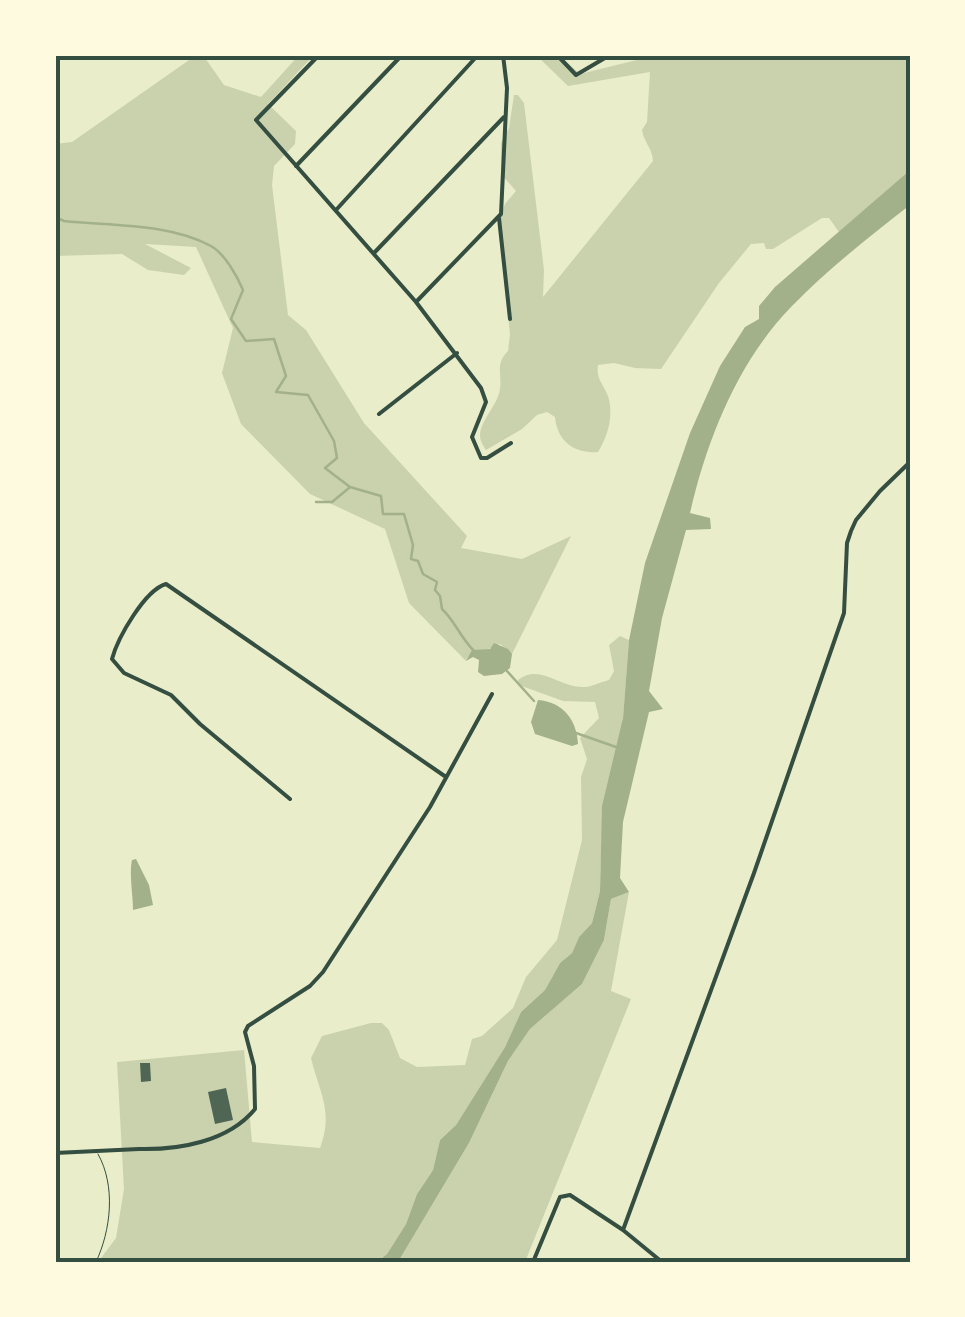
<svg xmlns="http://www.w3.org/2000/svg" width="965" height="1317" viewBox="0 0 965 1317" font-family="Ubuntu,sans-serif">
<style>
.green{fill:#cad2ad}
.water{fill:#a3b18a}
.lines{fill:none;stroke-linecap:round;stroke-linejoin:round}
.stream{stroke:#a3b18a;stroke-width:2.5}
.building{fill:#4f6655}
.service{stroke:#344e41;stroke-width:1}
.minor{stroke:#344e41;stroke-width:4}
.tertiary{stroke:#344e41;stroke-width:4}
.neatline{fill:none;stroke:#344e41;stroke-width:4}
</style>
<rect width="100%" height="100%" fill="#e9edc9"/>
<path class="green" d="M192 55H203L224 85 261 97 299 55H314L268 104 296 131 295 144 274 166 272 185 288 315 306 330 364 423 467 536 461 548 522 559 571 536 512 654 500 644 467 658 466 661 409 603 385 529 310 494 241 424 222 373 233 328 196 247 145 244 191 268 184 275 148 270 122 254 55 256V144L72 142 192 58Z
M536 55H559L580 74 657 55H910V170L839 232 829 218H822L773 249H766L764 243 751 244 719 283 661 369 635 368 614 363 598 365C596 379 603 383 608 396 614 415 608 436 598 452 574 454 557 441 555 417L547 412 537 415 522 429 486 450C483 445 480 441 480 435 481 419 498 405 500 389 502 373 495 364 508 351L510 334 498 224 505 204 516 191 501 174V143L509 128 514 95H518L524 103 544 270 543 297 653 161C652 147 644 143 642 130L647 122 650 72 568 86Z
M620 636 629 640 623 718 601 854 600 891 592 923 579 937 572 953 560 963 545 990 521 1012 505 1047 456 1125 440 1140 433 1170 417 1194 406 1224 387 1254 377 1262H98L116 1238 124 1189 117 1062 244 1050 252 1142 320 1148C334 1111 319 1092 311 1058L322 1036 371 1023H382L389 1030 400 1058 417 1067 465 1065 472 1039 482 1036 513 1008 526 977 557 940 582 840 581 777 587 759 580 738 599 718 595 702 563 701 519 685 518 680C540 663 559 688 584 687 592 687 600 682 609 680L614 671 609 645Z
M629 892 611 991 631 999 525 1262H398L469 1143 508 1061 530 1029 582 984 604 940 611 899Z"/>
<path class="water" d="M910 170V205C869 237 828 269 792 306 738 361 707 439 690 513L710 518 711 529 686 530 662 618 649 691 663 709 649 712 623 822 620 878 629 892 611 899 604 940 582 984 530 1029 508 1061 469 1143 398 1262H377L387 1254 406 1224 417 1194 433 1170 440 1140 456 1125 505 1047 521 1012 545 990 560 963 572 953 579 937 592 923 600 891 602 806 623 718 629 640 645 563 690 433 720 366 745 327 759 319V306L775 287Z
M494 643 508 649 512 654 510 668 502 674 484 676 478 672 479 660 473 657 466 661 472 650 490 649Z
M538 700C563 702 577 720 578 744L572 746 535 734 531 722Z
M136 859 149 885 153 905 133 910C133 895 129 874 132 860Z"/>
<g class="lines">
<path class="stream" d="M55 217 64 221C111 226 169 223 211 246 225 254 237 276 243 290L231 319 246 341 274 339 286 376 276 392 308 395 334 441 337 458 325 468 350 487 381 496 383 514H404L413 545 411 559 418 561 423 574 437 582 435 590 440 596 442 609C455 621 460 637 474 651
M316 502H332L349 488
M506 670 534 701
M576 733 616 747"/>
</g>
<path class="building" d="M140 1063H150L151 1081 141 1082Z
M226 1088 233 1120 215 1124 208 1092Z"/>
<g class="lines">
<path class="service" d="M96 1262C111 1230 116 1186 98 1154"/>
<path class="minor" d="M319 55 256 120 416 302 481 388 486 402 472 437 481 458H487L511 443
M557 55 576 75 610 55
M296 166 402 55
M336 210 478 55
M499 218 510 319
M374 253 504 117
M416 302 501 214 507 88 503 55
M379 414 457 353
M290 799 200 724 171 695 124 673 112 659C118 637 145 590 166 584L446 777
M139 1149C178 1150 228 1142 255 1109L254 1066 245 1032 248 1026 310 986 323 972 430 807 492 694
M623 1230 754 873 844 613 847 543 851 531 856 520 880 491 910 462
M533 1262 560 1197 570 1195 623 1230 662 1262
M907 1262 910 1248"/>
<path class="tertiary" d="M55 1153 139 1149"/>
</g>
<rect width="965" height="1317" fill="none" stroke="#fefae0" stroke-width="115"/>
<rect x="58" y="58" width="850" height="1202" class="neatline"/>
</svg>
